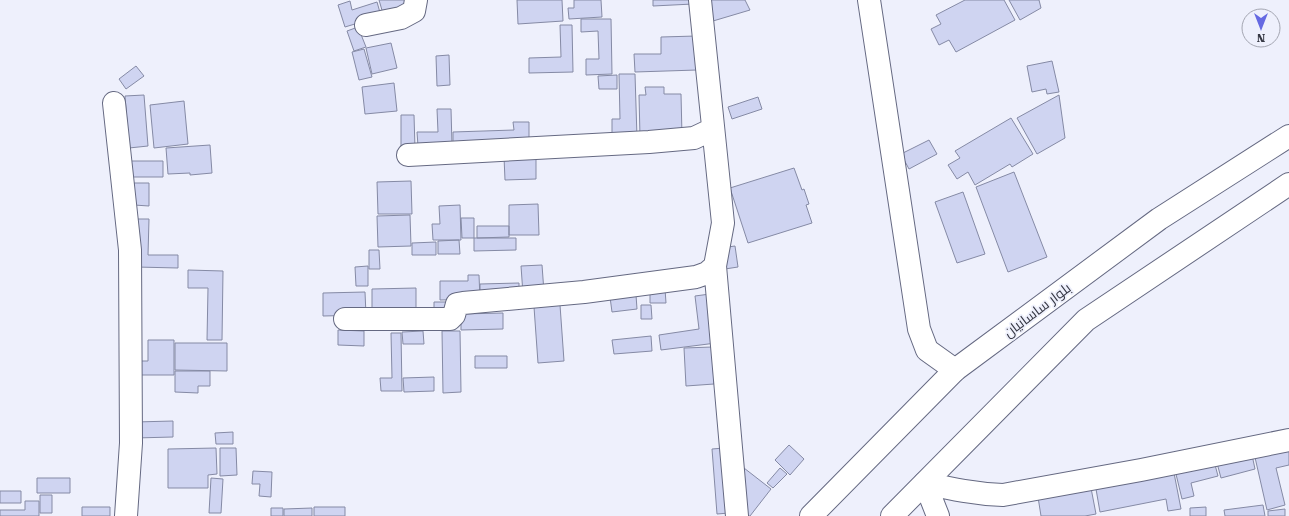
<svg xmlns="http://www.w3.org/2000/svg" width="1289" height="516" viewBox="0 0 1289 516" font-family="'Roboto Serif',Cairo,serif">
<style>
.building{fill:#cfd4f1;stroke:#858aa5}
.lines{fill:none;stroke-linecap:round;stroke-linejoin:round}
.minor-casing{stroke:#656982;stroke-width:24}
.highway-casing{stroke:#656982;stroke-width:24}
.minor{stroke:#fff;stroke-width:22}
.highway{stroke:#fff;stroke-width:22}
.labels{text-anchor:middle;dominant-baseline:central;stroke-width:3.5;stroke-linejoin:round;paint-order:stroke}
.street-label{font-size:14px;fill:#353743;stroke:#eef0fc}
</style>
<rect width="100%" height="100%" fill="#eef0fc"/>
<path class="building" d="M379 0H412L384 17Z
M517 0H562L563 21 518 24Z
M574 0H601L602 17 569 19 568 8H574Z
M653 0H693V4L653 6Z
M709 0H745L750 10 713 21Z
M965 0H1004L1015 20 956 52 949 40 939 45 931 29 941 24 936 15Z
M1009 0H1039L1041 8 1020 20Z
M350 1 352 10 377 2 381 16 345 27 338 5Z
M581 19H611L612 74 586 75V59H599L598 31 581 32Z
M560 25H572L573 72 529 73V58L561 57Z
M358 27 366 47 354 51 347 31Z
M696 36 697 70 635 72 634 54H661V37Z
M391 43 397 68 372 74 366 48Z
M364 49 372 77 359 80 352 52Z
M449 55 450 85 437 86 436 56Z
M1052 61 1059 92 1047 94 1046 89 1032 92 1027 66Z
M136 66 144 76 126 89 119 79Z
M619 74H635L637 138 612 139V119H620Z
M617 75V89H599L598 76Z
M394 83 397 111 365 114 362 87Z
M645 87H664V94H681L682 136 640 137 639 95H646Z
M144 95 148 146 129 148 125 96Z
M1059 95 1065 138 1037 154 1017 118Z
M758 97 762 109 732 119 728 107Z
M184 101 188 144 154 148 150 105Z
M437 109H451L452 145 418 146 417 132H438Z
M401 115H414L415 149H401Z
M1011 118 1033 154 1012 167 1010 164 975 185 968 172 957 179 948 165 960 158 955 151Z
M513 122H529V144L453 145V132L514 130Z
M929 140 937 154 909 169 901 154Z
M210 145 212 173 190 175V173L168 174 166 148Z
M536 156V179L505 180 504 157Z
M130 161H163V177H130Z
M794 168 802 190 804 189 809 204 806 205 812 223 748 243 730 188Z
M1014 172 1047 257 1008 272 976 187Z
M411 181 412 214H378L377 182Z
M134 183H149V206L134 205Z
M963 192 985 254 957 263 935 202Z
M538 204 539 235H509V205Z
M460 205 461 240H433L432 224H440L439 206Z
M410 215 411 246 378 247 377 216Z
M461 218H474V238H462Z
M136 219H149L148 255H178V268L136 267Z
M477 226H509V237L477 238Z
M474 238H516V250L474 251Z
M459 240 460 254H438V241Z
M436 242V255H412V243Z
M735 246 738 267 725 269 721 248Z
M369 250H379L380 269H369Z
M542 265 544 292 523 294 521 266Z
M368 266V286H356L355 267Z
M188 270 223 271 222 340H207L208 288H188Z
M468 275H479L480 299 440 300V281H468Z
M519 283V297L480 298V284Z
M416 288V314L372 315V289Z
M650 289H665L666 303H650Z
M365 292 366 315 323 316V293Z
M710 294 716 343 661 350 659 335 699 329 695 296Z
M636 295 637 309 612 312 610 297Z
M434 302H450V316H434Z
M560 305 564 361 538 363 534 307Z
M641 305H651L652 319H641Z
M503 313V329L461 330V314Z
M338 330 364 331V346L338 345Z
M423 331 424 344H403L402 332Z
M442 331H460L461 392 443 393Z
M391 333H401L402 391H381L380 378H392Z
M651 336 652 351 614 354 612 340Z
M148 340H174V375H138L139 361H148Z
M175 343H227V371L175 370Z
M712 347 714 384 686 386 684 348Z
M475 356H507V368H475Z
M175 371H210V386H198V393L175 392Z
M434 377V391L404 392 403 378Z
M173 421V437L135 438V422Z
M233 432V444H216L215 433Z
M789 445 804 459 790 475 775 460Z
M1289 445V465L1276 468 1285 505 1267 510 1254 453Z
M216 448 217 474 208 475V488H168V449Z
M220 448H236L237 475 220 476Z
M724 448 729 513 717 514 712 449Z
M1252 455 1255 469 1221 478 1217 463Z
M1214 461 1218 476 1191 483 1194 496 1182 499 1175 470Z
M744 468 771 489 750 516H747Z
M780 468 787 474 773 488 767 483Z
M253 471 272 472 271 497 259 496 260 484H252Z
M1174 473 1181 509 1168 511 1166 499 1100 512 1096 489Z
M37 478H70V493H37Z
M211 478 223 479 221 513H209Z
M1091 488 1096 514 1085 516H1041L1038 497Z
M0 491H21V503H0Z
M40 495H52V513H40Z
M25 501H39V516H0V510H25Z
M1263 505 1265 516H1225L1224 510Z
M82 507H110V516H82Z
M314 507H345V516H314Z
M1206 507V516H1190V508Z
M271 508H283V516H271Z
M312 508V516H284V509Z
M1285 509V516H1268V511Z"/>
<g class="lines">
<defs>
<path id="minor" d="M700 0 723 223 715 266 737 516
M869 0 919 329 927 350 955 370
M366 25 401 18 414 11 416 0
M114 103 130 250 131 443 126 516
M408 155 649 142 694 138 713 129
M345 319H450L454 315 457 304 463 303 584 292 696 277 707 273 715 266
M925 483C952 489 975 494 1003 495L1141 470 1289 440
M925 483 938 516"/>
<path id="highway" d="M811 516 955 370 1159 219 1289 136
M892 516 1086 320 1289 184"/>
</defs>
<use href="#minor" class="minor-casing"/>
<use href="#highway" class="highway-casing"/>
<use href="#minor" class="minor"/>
<use href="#highway" class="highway"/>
</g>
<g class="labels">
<g class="street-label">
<text transform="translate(1037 310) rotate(-37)">بلوار ساسانیان</text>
</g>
</g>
<g transform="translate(1261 28) rotate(180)"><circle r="19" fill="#eef0fc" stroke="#a4a6b2"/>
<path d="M0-3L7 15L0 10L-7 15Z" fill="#6569e2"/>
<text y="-6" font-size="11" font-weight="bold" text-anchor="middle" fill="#353743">N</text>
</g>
</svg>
